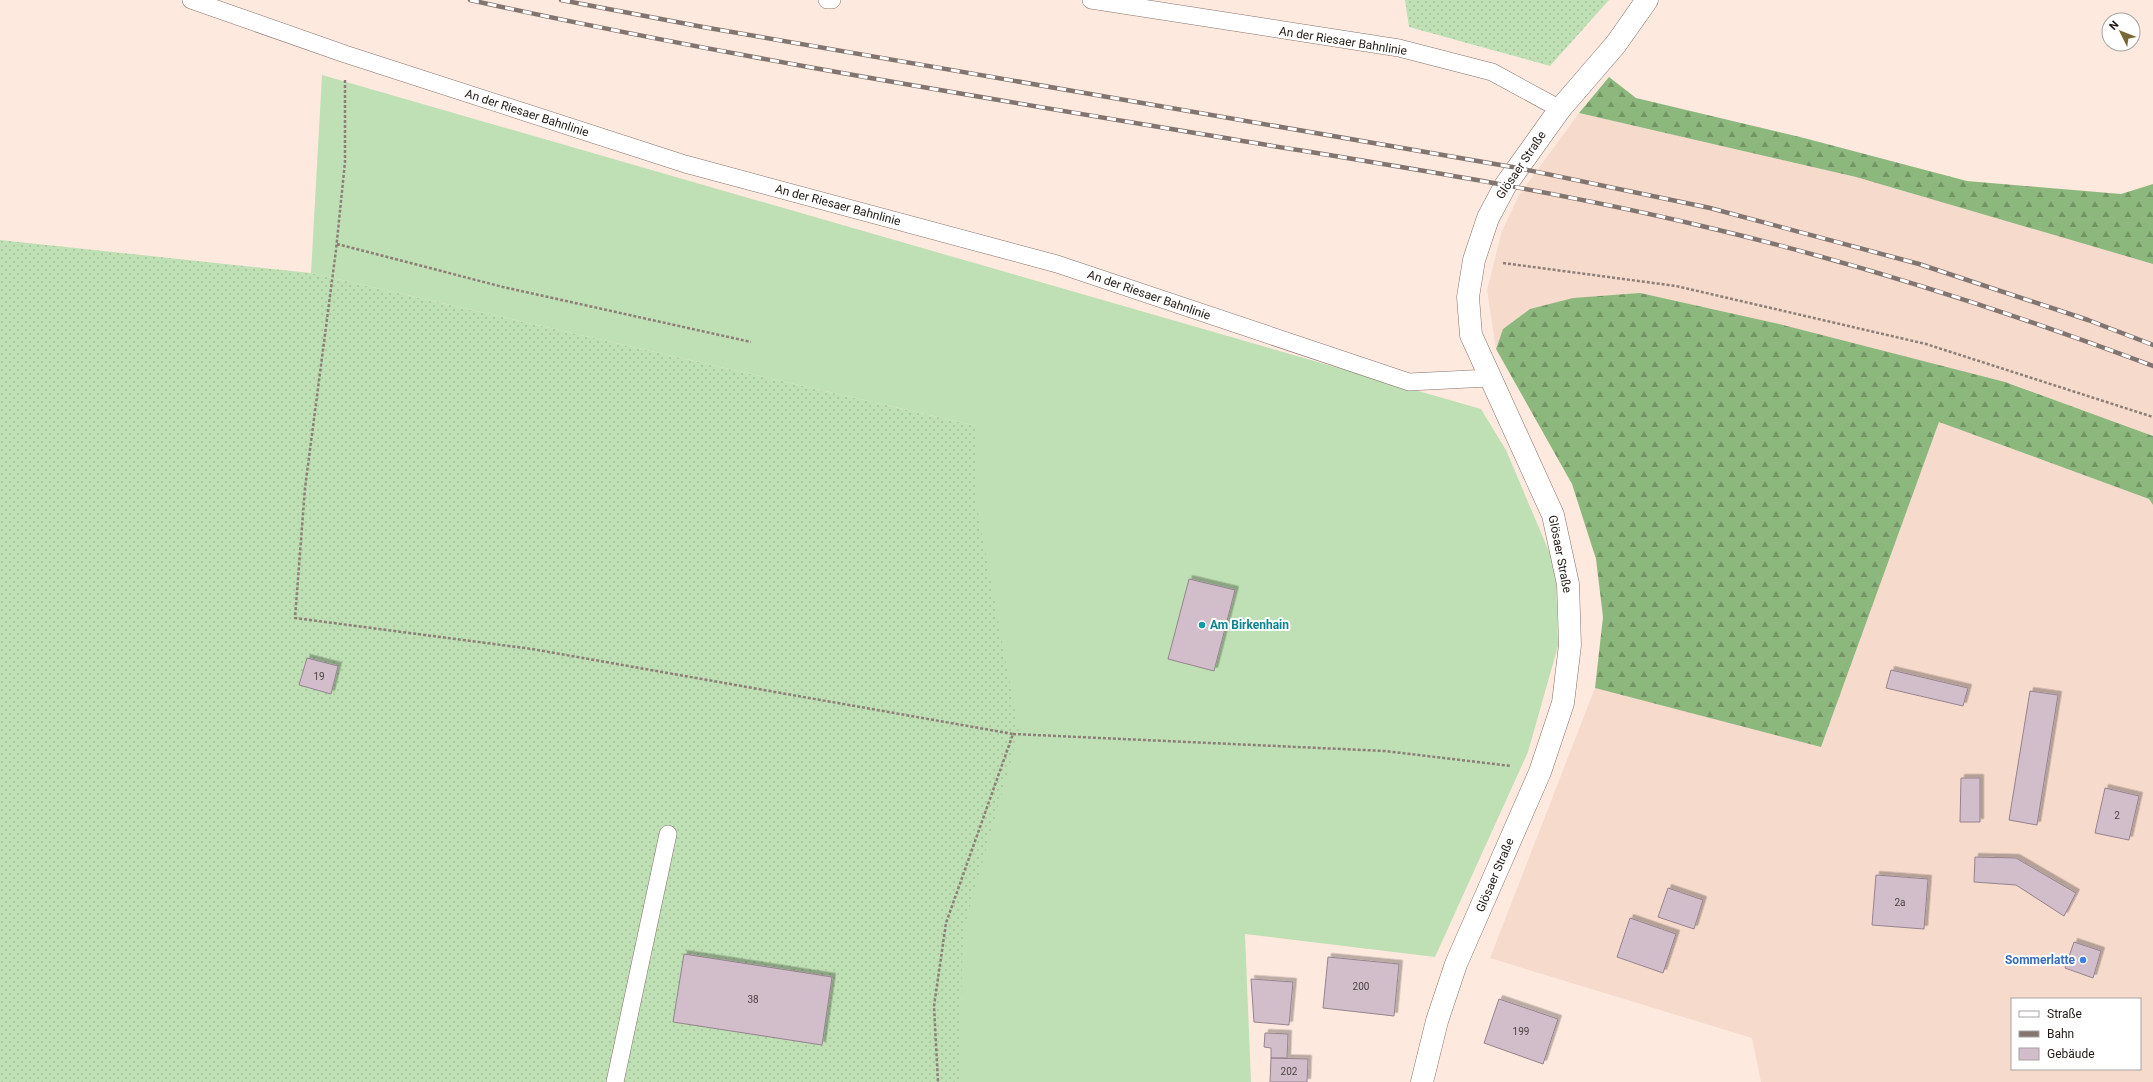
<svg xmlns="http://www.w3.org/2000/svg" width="2153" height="1082" viewBox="0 0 2153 1082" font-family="Roboto,sans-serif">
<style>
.built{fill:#f6dacc;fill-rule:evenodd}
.grass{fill:url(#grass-dots)}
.forest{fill:url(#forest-firs)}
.garden{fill:#bfe0b4}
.building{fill:#d2beca;stroke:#95838e;filter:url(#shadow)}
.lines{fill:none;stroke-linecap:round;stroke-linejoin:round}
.service-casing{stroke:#847269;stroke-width:18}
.minor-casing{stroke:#847269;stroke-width:23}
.path{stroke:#8d7f78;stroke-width:2.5;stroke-dasharray:3 2;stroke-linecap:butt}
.service{stroke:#fff;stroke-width:17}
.minor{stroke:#fff;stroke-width:22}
.rail-casing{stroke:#82746e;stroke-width:4.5}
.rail{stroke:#fff;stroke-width:3;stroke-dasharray:9;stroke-linecap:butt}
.culture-dot{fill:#0f9aa8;stroke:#fff;stroke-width:1.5}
.shop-dot{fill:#3f7fe0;stroke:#fff;stroke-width:1.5}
.labels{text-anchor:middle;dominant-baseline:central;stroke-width:4;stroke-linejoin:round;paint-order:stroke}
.number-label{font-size:10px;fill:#4c4242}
.street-label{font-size:12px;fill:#201915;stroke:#fff}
.culture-label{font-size:12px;font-weight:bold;fill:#0d838f;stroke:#fff;text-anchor:start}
.shop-label{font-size:12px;font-weight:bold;fill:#366cbe;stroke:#fff;text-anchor:end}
</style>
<defs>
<pattern id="grass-dots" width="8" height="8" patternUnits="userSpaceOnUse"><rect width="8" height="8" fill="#bfe0b4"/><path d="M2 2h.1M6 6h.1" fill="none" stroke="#a4c09a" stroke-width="1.8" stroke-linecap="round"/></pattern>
<pattern id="forest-firs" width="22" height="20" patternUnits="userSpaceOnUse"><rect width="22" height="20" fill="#8db87d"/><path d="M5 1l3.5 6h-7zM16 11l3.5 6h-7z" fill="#739565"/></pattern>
<filter id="shadow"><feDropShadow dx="3.5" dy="-3.5" stdDeviation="0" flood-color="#0004"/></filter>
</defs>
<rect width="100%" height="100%" fill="#fee9df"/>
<path class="built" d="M1579 113 1856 177 2153 264V436L2012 384 1503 329 1496 349 1487 290 1502 231 1519 195Z
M1939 422 2149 499 2153 505V1082H1761L1752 1038 1490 958 1595 688 1821 746ZM2012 999H2140V1069H2012Z"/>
<path class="grass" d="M1405 0H1609L1550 66 1409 27Z
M0 240 311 273 977 426 1026 734 959 1082H0Z"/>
<path class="forest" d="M1609 77 1636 98 1804 138 1967 181 2121 194 2153 184V264L1856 177 1579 113Z
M1640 293 1779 324 2005 382 2153 436V505L2149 499 1939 422 1821 747 1595 688 1603 617 1596 559 1572 484 1496 349 1503 329 1530 309 1573 298Z"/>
<path class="garden" d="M322 75 1481 409 1506 450 1556 568 1558 646 1528 752 1435 957 1245 934 1251 1082H959L963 931 1019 732 976 502 977 426 311 273Z"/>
<path class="building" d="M1189 579 1235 590 1214 671 1168 659Z
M307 658 338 666 331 694 299 685Z
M1891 670 1968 688 1963 706 1886 688Z
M2030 691 2058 695 2037 825 2009 820Z
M1961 778H1980V822H1960Z
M2105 788 2139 796 2129 840 2095 833Z
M1975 857 2016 858 2076 893 2064 916 2016 885 1974 882Z
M1876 875 1928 879 1924 929 1872 925Z
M1668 888 1703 900 1694 929 1658 917Z
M1630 918 1676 934 1663 973 1617 957Z
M2074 942 2101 951 2093 978 2065 968Z
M684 954 832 977 822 1045 673 1022Z
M1328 957 1399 964 1394 1016 1323 1008Z
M1251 979 1293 982 1289 1025 1254 1022Z
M1499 999 1558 1019 1543 1064 1484 1043Z
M1265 1033 1288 1034 1287 1058H1271V1048L1264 1047Z
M1271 1058 1308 1059 1307 1082H1270Z"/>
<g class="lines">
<defs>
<path id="service" d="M191 0 345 54 685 164 1057 264 1409 382 1489 378
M827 0H832
M1091 0 1399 48 1492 72 1560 109
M615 1082 668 834"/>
<path id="minor" d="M1422 1082 1437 1021 1456 964 1540 772 1563 703 1570 645 1568 584 1553 515 1471 335 1468 297 1474 260 1488 218 1505 186 1560 109 1616 44 1647 0"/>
</defs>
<use href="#service" class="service-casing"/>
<use href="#minor" class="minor-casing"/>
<path class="path" d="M345 80V162L336 250 305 488 295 618 532 649 1013 734 946 923 934 1006 938 1082
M337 244 503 287 751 342
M1503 263 1676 286 1926 344 2153 417
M1013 734 1385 751 1511 766"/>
<use href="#service" class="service"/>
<use href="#minor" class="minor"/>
<defs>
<path id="rail" d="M470 0C724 56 981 97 1237 140 1394 166 1552 190 1706 227 1858 263 2007 311 2153 366
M561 0 703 27 1518 168 1710 208 1919 264 2088 320 2153 345"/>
</defs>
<use href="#rail" class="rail-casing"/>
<use href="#rail" class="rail"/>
</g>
<circle class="culture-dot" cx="1202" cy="625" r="4"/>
<circle class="shop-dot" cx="2083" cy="960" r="4"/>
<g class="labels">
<g class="number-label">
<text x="319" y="676">19</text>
<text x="2117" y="815">2</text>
<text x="1900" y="902">2a</text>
<text x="1361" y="986">200</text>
<text x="753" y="999">38</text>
<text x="1521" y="1031">199</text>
<text x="1289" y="1071">202</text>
</g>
<g class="street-label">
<text transform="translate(1343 41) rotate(9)">An der Riesaer Bahnlinie</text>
<text transform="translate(527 113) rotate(18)">An der Riesaer Bahnlinie</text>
<text transform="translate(1521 165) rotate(-56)">Glösaer Straße</text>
<text transform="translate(838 205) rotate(15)">An der Riesaer Bahnlinie</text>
<text transform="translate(1149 295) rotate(19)">An der Riesaer Bahnlinie</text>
<text transform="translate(1560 554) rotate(79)">Glösaer Straße</text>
<text transform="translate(1495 875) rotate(-67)">Glösaer Straße</text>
</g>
<g class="culture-label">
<text x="1210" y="625">Am Birkenhain</text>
</g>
<g class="shop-label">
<text x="2075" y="960">Sommerlatte</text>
</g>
</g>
<rect x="2011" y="998" width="130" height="72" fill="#ffffff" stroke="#a6a3a1"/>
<rect x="2019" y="1011" width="20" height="6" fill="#ffffff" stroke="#a6a3a1"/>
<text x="2047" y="1018" font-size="12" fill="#201915">Straße</text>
<rect x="2019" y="1031" width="20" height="6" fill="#82746e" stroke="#a6a3a1"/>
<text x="2047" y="1038" font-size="12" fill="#201915">Bahn</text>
<rect x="2019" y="1048" width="20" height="12" fill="#d2beca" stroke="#a6a3a1"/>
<text x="2047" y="1058" font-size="12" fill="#201915">Gebäude</text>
<g transform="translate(2121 32) rotate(313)"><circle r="19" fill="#ffffff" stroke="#a6a3a1"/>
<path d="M0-3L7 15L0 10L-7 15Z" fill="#796735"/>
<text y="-6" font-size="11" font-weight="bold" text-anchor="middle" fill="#201915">N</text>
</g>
</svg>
